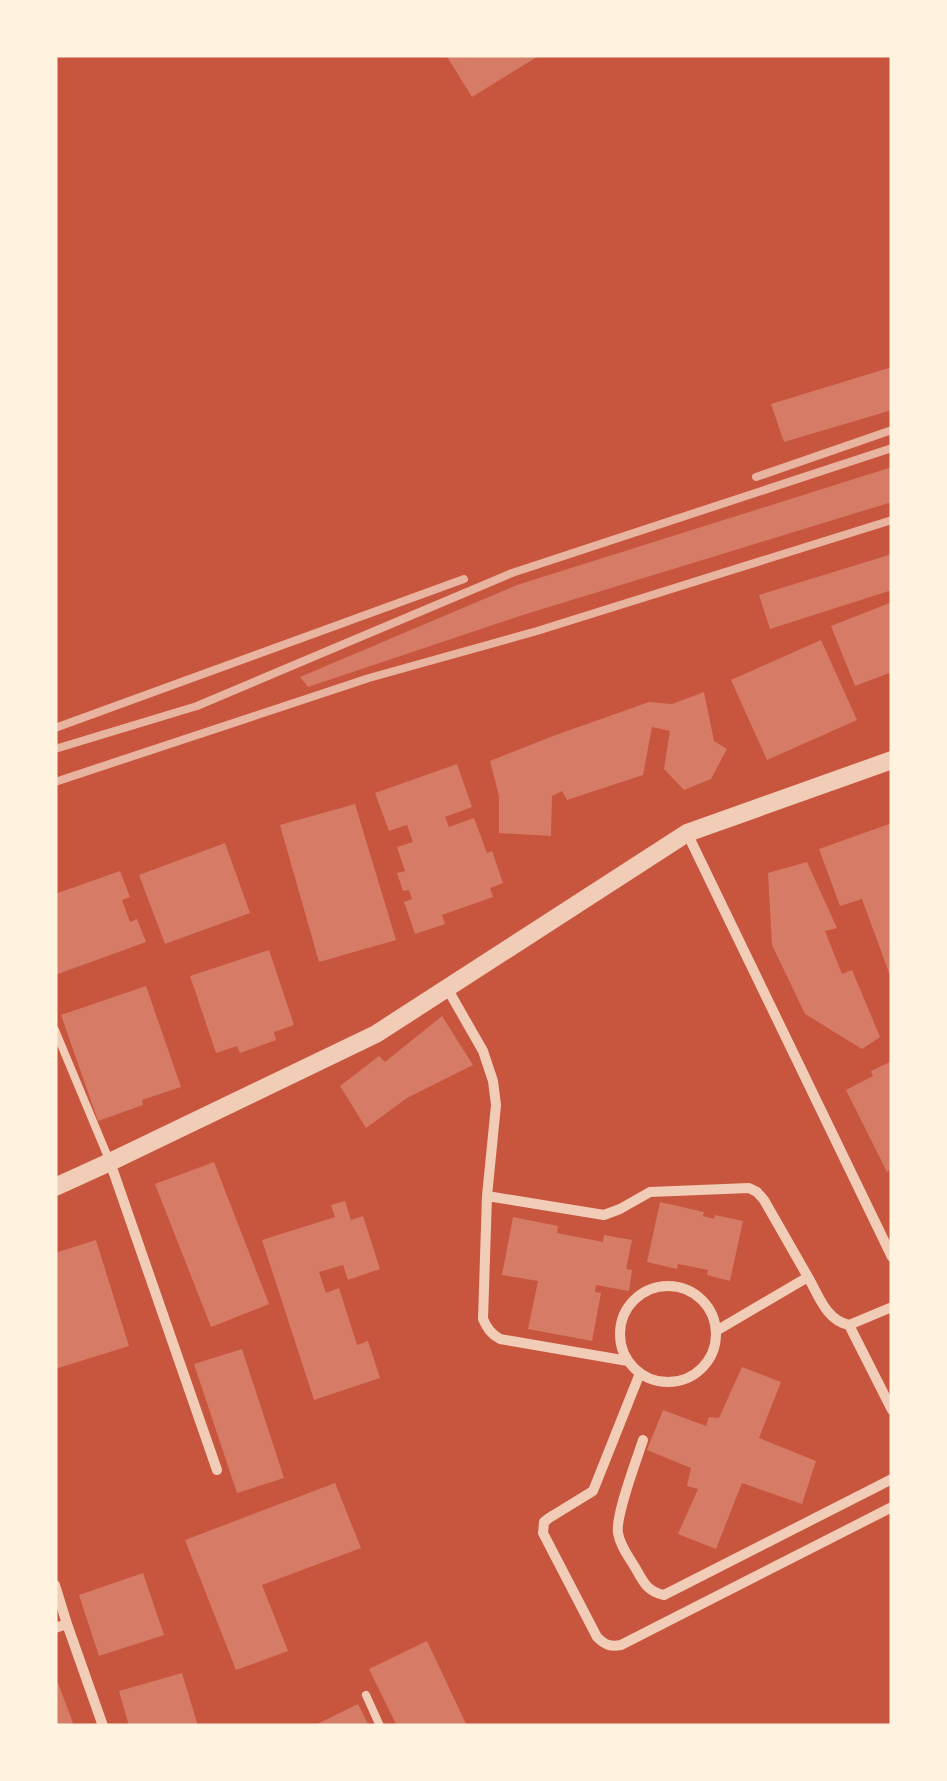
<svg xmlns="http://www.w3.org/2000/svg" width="947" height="1781" viewBox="0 0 947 1781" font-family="'Asap Condensed',sans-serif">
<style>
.building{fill:#d67c66}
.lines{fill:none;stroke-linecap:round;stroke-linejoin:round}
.service{stroke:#f1ccb7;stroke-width:8}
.minor{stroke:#f1ccb7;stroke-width:10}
.tertiary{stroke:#f1ccb7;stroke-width:18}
.rail{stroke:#e9b49f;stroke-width:8}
</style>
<rect width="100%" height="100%" fill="#c8553d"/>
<path class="building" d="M446 55H540L472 97Z
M892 367V410L784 442 771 404Z
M892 467V502L526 614 308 687 300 677 517 585Z
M892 554V590L770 629 759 595Z
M892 602V672L855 686 831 626Z
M821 640 857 720 767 760 731 680Z
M704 692 714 741 727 749 711 779 684 790 664 769 670 731 652 727 643 775 567 800 562 791 552 796 551 836 499 833V796L490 761 553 736 649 702 672 704Z
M457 764 472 807 445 817 449 827 474 818 487 853 492 851 503 883 490 888 493 897 442 915 445 924 415 934 404 902 412 899 409 890 403 891 397 873 405 871 397 847 413 842 407 825 389 831 375 793Z
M355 804 396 940 319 962 280 825Z
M892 823V981L862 899 840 906 819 849Z
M225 843 250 913 165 944 139 875Z
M807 862 837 928 825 931 842 974 852 970 880 1037 862 1049 805 1014 772 945 768 873Z
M120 871 130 897 122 900 130 922 137 919 146 942 55 975V894Z
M269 950 294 1025 274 1032 276 1040 240 1053 237 1046 216 1053 190 976Z
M146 986 181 1087 142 1100 143 1105 98 1121 61 1015Z
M442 1016 473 1065 407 1098 366 1128 340 1086 379 1056 385 1062Z
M892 1061V1169L887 1172 846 1090 873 1076 871 1071Z
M214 1162 269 1304 211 1327 155 1184Z
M345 1201 351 1220 363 1216 380 1269 348 1280 343 1265 319 1272 326 1293 339 1288 357 1345 368 1341 380 1378 314 1400 262 1240 335 1217 331 1205Z
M660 1202 704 1212 703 1216 714 1219 715 1215 743 1221 730 1281 707 1275 708 1270 678 1264 677 1269 647 1262Z
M513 1217 558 1226 557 1233 603 1242 604 1235 632 1240 626 1269 632 1270 629 1291 596 1285 595 1292 601 1293 592 1341 528 1329 538 1281 502 1275Z
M96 1240 129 1346 55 1369V1253Z
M242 1349 284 1478 237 1493 194 1364Z
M742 1367 781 1382 759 1438 816 1461 802 1504 742 1483 716 1549 678 1534 698 1489 687 1486 691 1468 647 1450 663 1410 706 1426 709 1417 719 1418Z
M335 1483 361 1548 262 1585 288 1651 236 1670 185 1540Z
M143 1573 164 1635 99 1656 79 1595Z
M427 1641 467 1726H397L369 1669Z
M182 1673 198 1726H129L119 1691Z
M55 1675 73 1723 65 1726H55Z
M358 1704 369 1726H313Z"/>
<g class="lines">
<path class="service" d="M55 1030 110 1162
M366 1695 380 1726"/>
<path class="minor" d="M687 833 892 1257
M447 988 483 1051 493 1081 496 1105 487 1196 483 1319C487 1328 491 1334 500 1339L628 1361
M110 1162 217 1470
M487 1196 604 1215 620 1209 650 1192 749 1188 757 1192 764 1200 808 1277
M620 1334a48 48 0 1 1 96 0a48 48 0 1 1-96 0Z
M849 1325 892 1410
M716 1331 808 1277C819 1296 826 1320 849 1325L892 1307
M640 1373 593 1491 549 1518 544 1522 543 1533 597 1637C605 1645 610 1647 621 1645L892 1507
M643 1440C637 1459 615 1516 618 1533 620 1546 629 1557 636 1569 643 1582 648 1592 664 1595L892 1479
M55 1585 67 1624 55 1628
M67 1624 103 1726"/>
<path class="tertiary" d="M55 1187 110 1162 376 1034 687 833 892 760"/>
<path class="rail" d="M756 477 892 430
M55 728 464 579
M55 749 197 706 512 573 892 448
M55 782 369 678 537 631 892 520"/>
</g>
<rect width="947" height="1781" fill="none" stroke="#fff3e0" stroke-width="115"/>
</svg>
